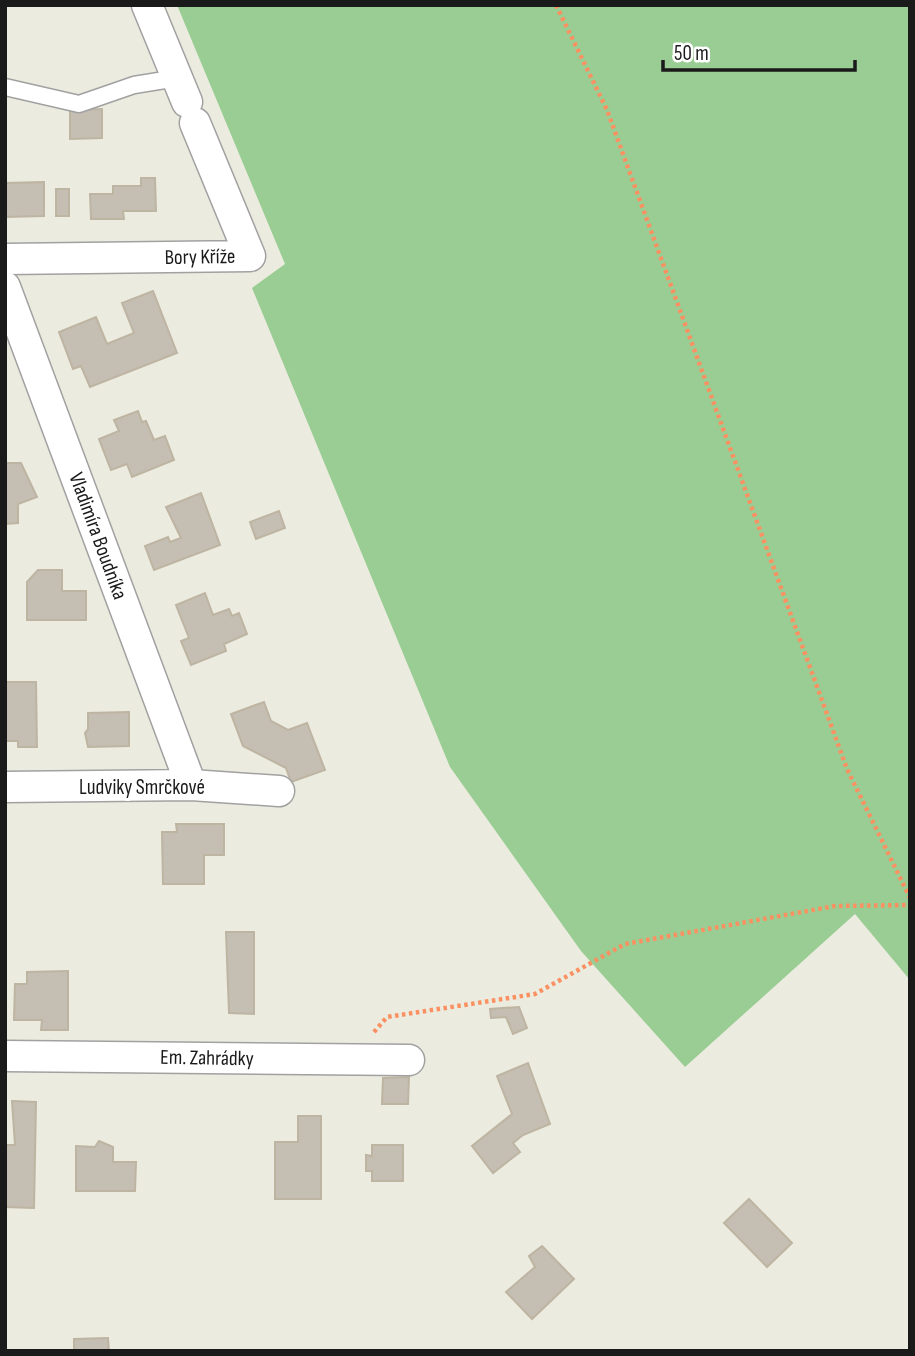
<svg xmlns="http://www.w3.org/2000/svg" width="915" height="1356" viewBox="0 0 915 1356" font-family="'Sofia Sans Condensed',sans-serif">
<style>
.forest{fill:#99cd93}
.building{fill:#c4beb3;stroke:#beb4a2;stroke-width:2}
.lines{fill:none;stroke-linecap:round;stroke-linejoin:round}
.service-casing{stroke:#a1a1a1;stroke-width:19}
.minor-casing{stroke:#a1a1a1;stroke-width:33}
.path{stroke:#fb9162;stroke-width:4.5;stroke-dasharray:3.5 3.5;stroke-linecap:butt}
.service{stroke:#fff;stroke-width:16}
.minor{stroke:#fff;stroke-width:30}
.labels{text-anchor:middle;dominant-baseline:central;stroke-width:6;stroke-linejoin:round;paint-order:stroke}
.street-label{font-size:21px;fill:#1a1a1a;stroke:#fff}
</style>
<rect width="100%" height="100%" fill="#ecebdf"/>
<path class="forest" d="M177 5H910V980L855 914 685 1067 581 951 450 767 252 288 285 264Z"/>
<path class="building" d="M102 109V138L70 139V110Z
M141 178H155L156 211H123L124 219H91L90 194H113V186H141Z
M44 182V216L5 217V183Z
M56 189H69V216H56Z
M153 291 177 353 90 387 81 366 73 369 59 332 96 317 107 344 134 333 122 303Z
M138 411 142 422 146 421 154 440 165 436 174 460 132 477 127 464 111 470 99 439 119 431 114 420Z
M5 463H21L37 497 18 504V523L5 524Z
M201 493 220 545 154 570 145 546 168 537 170 542 181 538 166 507Z
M279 511 285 528 256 539 250 522Z
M38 570H62V591H86V620H27V582Z
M205 593 213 615 229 609 232 616 239 613 247 634 224 644 226 651 191 665 181 641 189 638 176 605Z
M5 682H36L37 747H18V741H5Z
M264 702 271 721 288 730 307 723 325 770 291 782 286 768 243 746 231 714Z
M129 712V746L88 747 85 733 88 729V713Z
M176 824H224V855H204V884H163L162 832H177Z
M226 932H254V1014L229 1013Z
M68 971V1030H41L42 1020H14L15 984H27V972Z
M519 1007 527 1028 513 1034 506 1017 491 1018 490 1009Z
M528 1063 550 1124 523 1135 513 1143 520 1152 493 1173 472 1146 512 1114 497 1076Z
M409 1077 408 1104H382L383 1078Z
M12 1101 36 1102 34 1208 5 1207V1145H15Z
M298 1116H321V1199H275V1142H298Z
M99 1141 113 1147V1162H136L135 1191H76V1146L95 1147Z
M372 1145H403V1181H372V1171H366V1155L372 1156Z
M749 1199 792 1243 767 1267 724 1223Z
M542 1246 574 1279 532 1319 506 1292 535 1267 529 1256Z
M108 1338 109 1351H74V1339Z"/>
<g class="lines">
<defs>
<path id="service" d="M5 87 79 104 134 85 177 78"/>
<path id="minor" d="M147 5 187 102
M5 259 250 256 195 123
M5 287 191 785
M5 787 191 785 279 791
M5 1056 409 1060"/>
</defs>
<use href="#service" class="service-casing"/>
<use href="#minor" class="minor-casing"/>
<path class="path" d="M556 5 607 110 847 769 910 898
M374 1032 387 1017 535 994 625 944 835 906 910 905"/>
<use href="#service" class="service"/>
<use href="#minor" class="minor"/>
</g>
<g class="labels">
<g class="street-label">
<text transform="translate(200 257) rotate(-1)">Bory Kříže</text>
<text transform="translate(98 536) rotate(70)">Vladimíra Boudníka</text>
<text x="142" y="787">Ludviky Smrčkové</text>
<text transform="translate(207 1058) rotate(1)">Em. Zahrádky</text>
</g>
</g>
<rect width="915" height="1356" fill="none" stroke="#1a1a1a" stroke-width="14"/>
<path d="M663 60v10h192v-10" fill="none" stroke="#1a1a1a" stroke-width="3.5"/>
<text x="674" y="60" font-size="21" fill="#1a1a1a" stroke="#ffffff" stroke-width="5" paint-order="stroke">50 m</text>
</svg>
